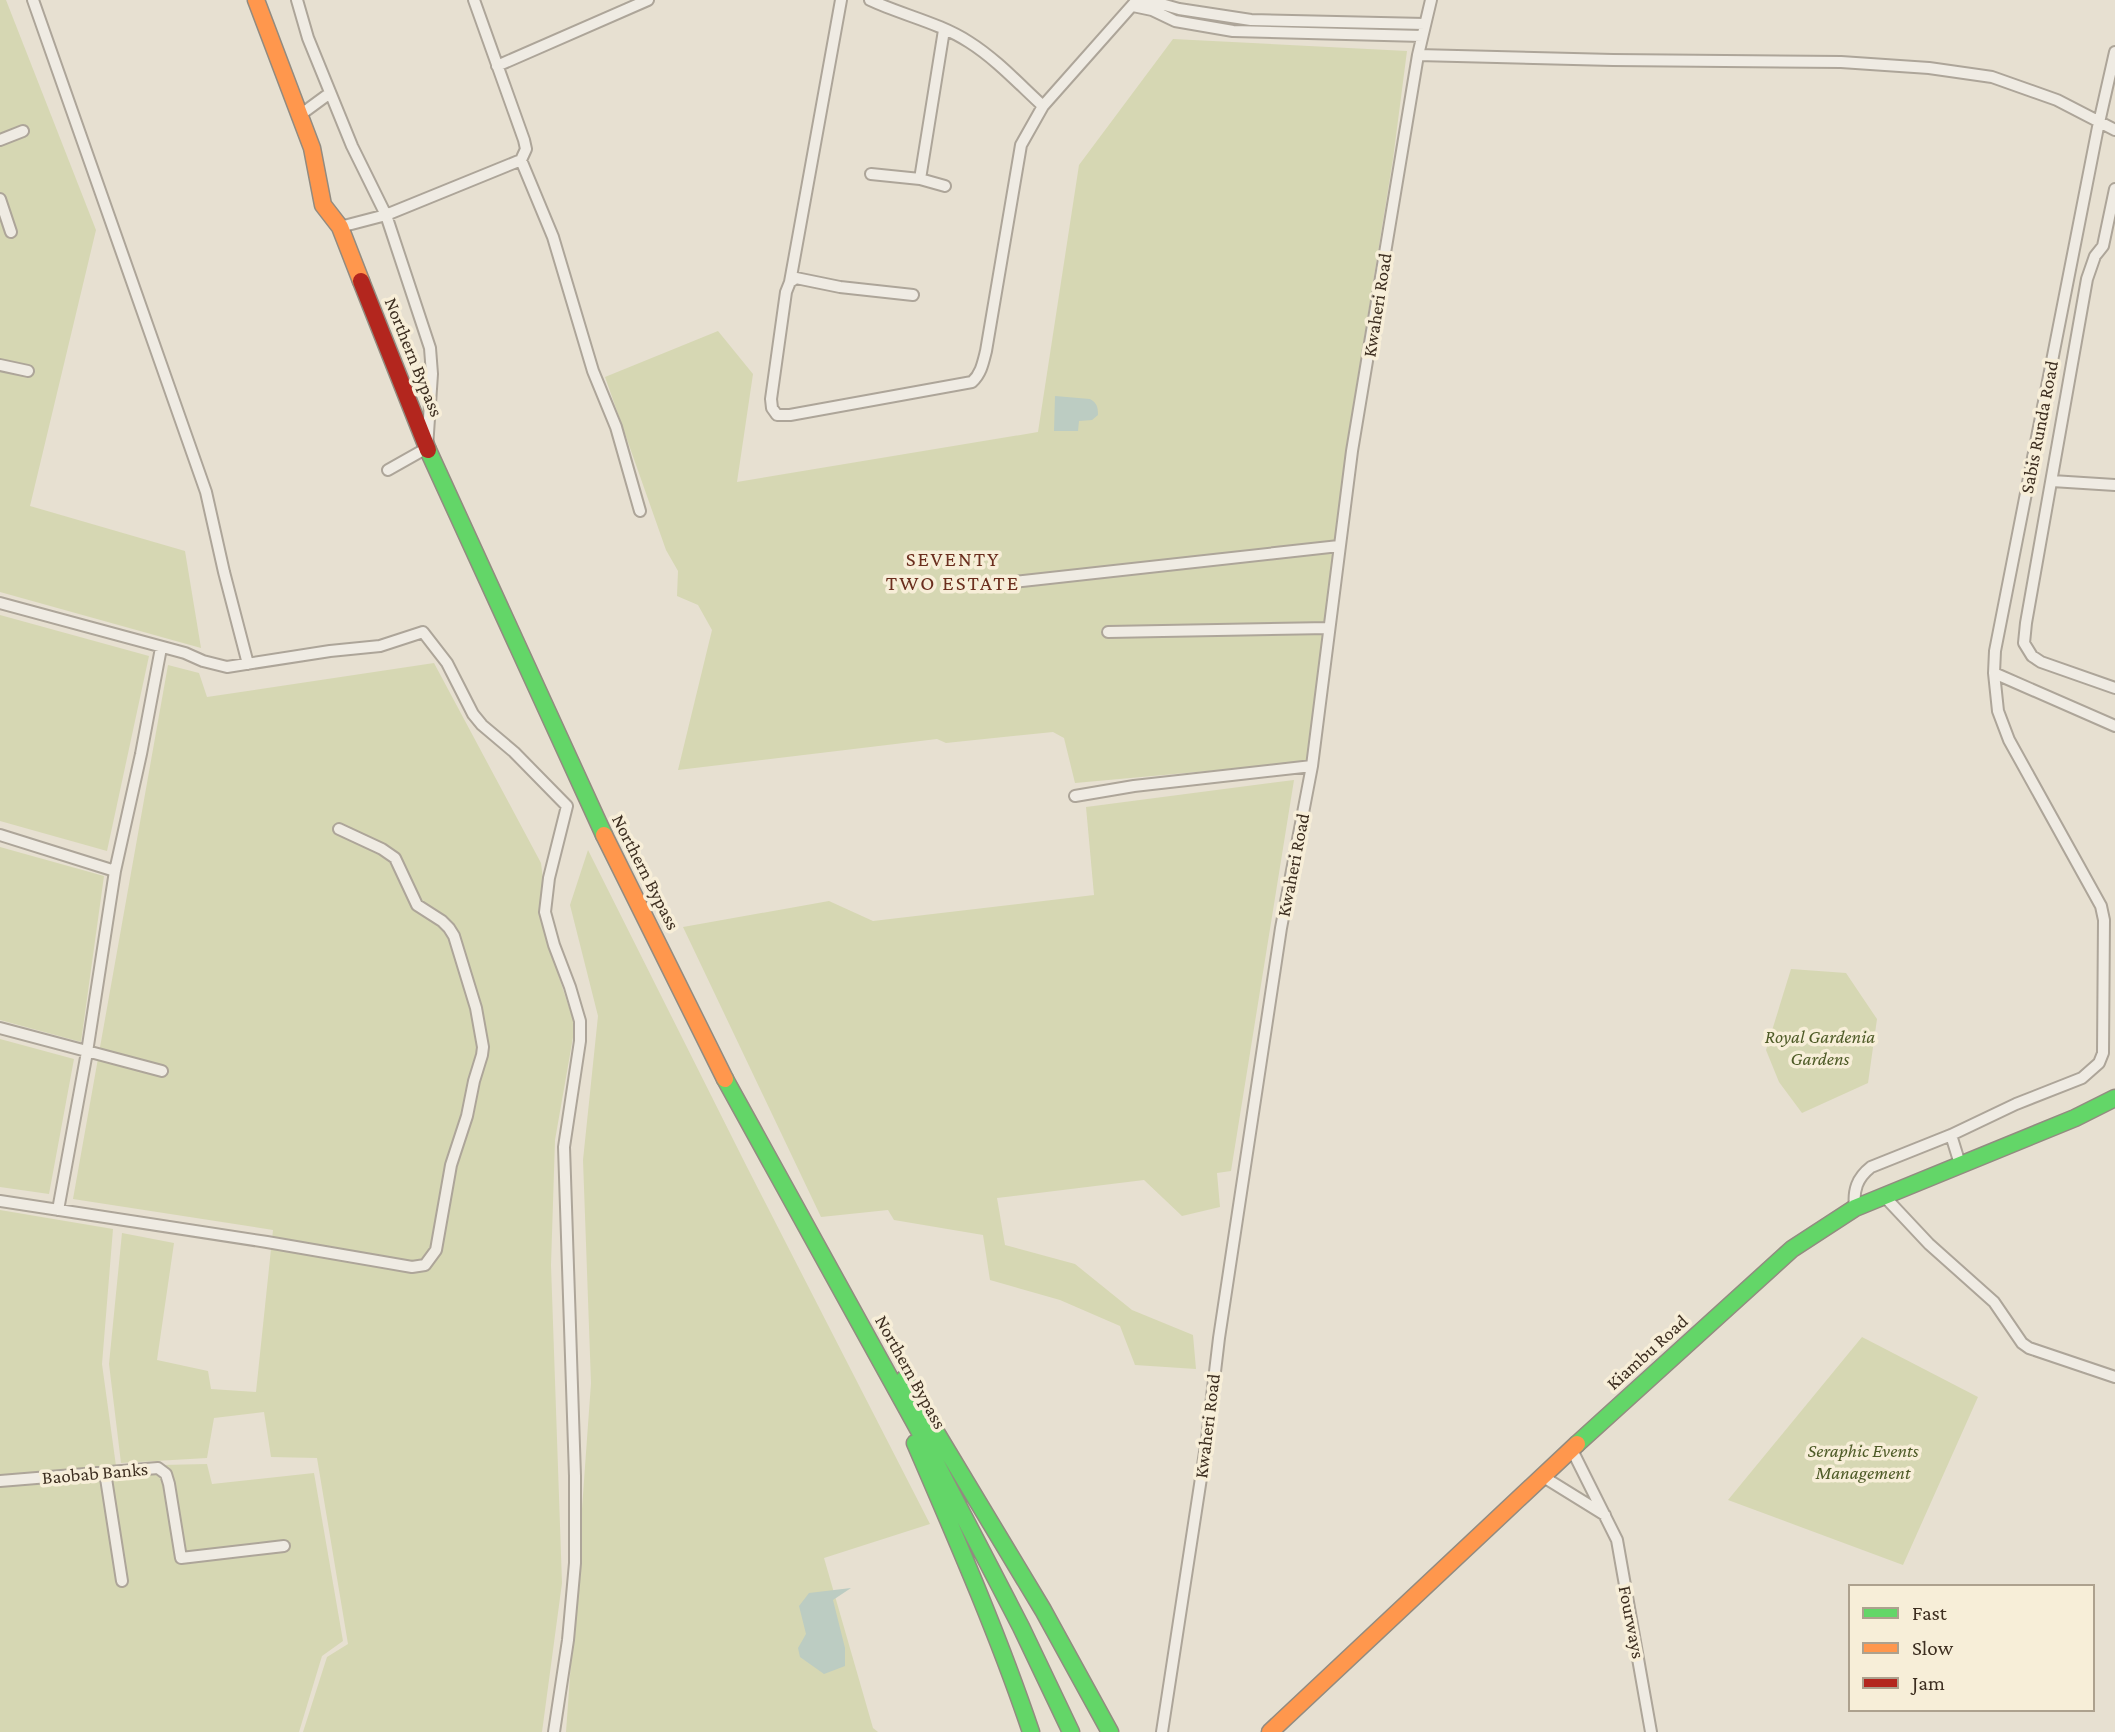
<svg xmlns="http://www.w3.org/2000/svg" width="2115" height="1732" viewBox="0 0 2115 1732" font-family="'Crimson Pro',serif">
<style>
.green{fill:#d6d7b3}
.water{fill:#bcccc2}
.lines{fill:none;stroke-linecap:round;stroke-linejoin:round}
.street-casing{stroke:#ada599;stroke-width:14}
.fast-casing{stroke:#928b80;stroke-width:19}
.slow-casing{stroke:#928b80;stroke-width:19}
.jam-casing{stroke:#928b80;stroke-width:19}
.street{stroke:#efebe3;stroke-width:10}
.fast{stroke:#63d668;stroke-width:16}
.slow{stroke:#ff974d;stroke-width:16}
.jam{stroke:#b3261e;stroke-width:16}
.labels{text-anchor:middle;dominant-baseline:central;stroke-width:7;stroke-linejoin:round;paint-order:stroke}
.street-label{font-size:19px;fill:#3d2e20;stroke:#f7eed8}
.park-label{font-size:19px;font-style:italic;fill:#4d5a26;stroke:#f7eed8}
.neighbourhood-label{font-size:21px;letter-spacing:2px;fill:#6b2e1e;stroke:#f7eed8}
</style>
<rect width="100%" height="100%" fill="#e7e0d1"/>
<path class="green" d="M0 0H6L96 230 30 506 185 551 201 648 0 592Z
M1173 39 1407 51 1393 159 1348 437 1309 762 1075 783 1064 738 1053 732 946 743 937 739 678 770 712 630 698 605 677 596 678 571 666 550 605 377 718 331 753 374 737 482 1038 432 1079 165Z
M0 615 149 656 107 851 0 821Z
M434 663 541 863 543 879V928L575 1026 555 1140 551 1265 562 1583 542 1732H303L327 1657 348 1644 317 1458 271 1457 264 1412 214 1418 207 1458 121 1463 109 1364 122 1233 174 1243 157 1360 208 1371 211 1389 256 1392 273 1230 73 1199 168 665 199 673 207 697Z
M1294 780 1231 1171 1217 1173 1220 1207 1182 1216 1144 1180 997 1198 1005 1245 1075 1264 1132 1310 1193 1335 1196 1369 1135 1365 1120 1326 1060 1300 990 1280 983 1235 894 1220 888 1210 821 1217 683 927 829 901 873 921 1094 895 1086 807Z
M0 847 104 876 81 1042 0 1020Z
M588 850 747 1167 930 1524 824 1558 873 1728 878 1732H566L591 1383 583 1160 598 1016 570 905Z
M1791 969 1846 973 1877 1019 1868 1083 1802 1113 1779 1082 1766 1050Z
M0 1039 74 1059 49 1194 0 1187Z
M0 1210 113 1229 102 1364 116 1466 207 1464 212 1484 314 1473 343 1641 322 1656 299 1732H0Z
M1862 1337 1978 1397 1903 1565 1728 1500Z"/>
<path class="water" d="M1055 396 1090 399C1097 403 1098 407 1098 415L1092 420 1079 421 1078 431H1054Z
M851 1588 833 1600 845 1648V1666L824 1674 800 1657 798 1648 806 1634 799 1606 809 1593Z"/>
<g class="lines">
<defs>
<path id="street" d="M33 0 206 492 224 572 248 664
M297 0 308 38 352 146 386 215 430 348 432 374 427 448 388 470
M870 0C902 15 940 23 969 42 996 59 1019 84 1043 106
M1133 6 1152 10 1175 21 1233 31 1422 36
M944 30 920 179 945 186
M1418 55 1613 60 1841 62 1929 68 1992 77 2057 100 2115 130
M497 66 648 0
M300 115 330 93
M0 140 23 131
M521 160 553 237 593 371 616 427 640 511
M871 174 920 179
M2115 189 2103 246 2095 256 2087 279 2026 623 2024 643 2032 656 2041 662 2115 688
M0 199 11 232
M340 227 386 215 521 160 526 149 524 140 474 0
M790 282 841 0
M913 295 840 287 796 278 790 282 786 292 771 399 772 408 777 415H790L972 382C981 374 983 363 986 351L1021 145 1043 106 1137 0 1154 2 1179 9 1251 20 1425 24
M0 365 28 371
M2052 481 2115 485
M987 585 1339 546
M0 603 185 653 203 661 227 667 330 651 380 646 423 632 447 663 473 714 482 725 514 752 567 806
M1108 632 1329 628
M1994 673 2115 726
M1075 796 1134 786 1312 766
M0 835 115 871
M0 1028 162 1071
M1951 1135 1960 1164
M1883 1195 1929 1244 1994 1302 2022 1343 2029 1348 2115 1377
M0 1201 267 1242 412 1267 425 1265 436 1250 451 1165 467 1116 474 1081 482 1055 483 1047 476 1008 454 936 449 928 442 921 417 905 395 858 382 849 339 829
M1855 1208C1853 1190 1857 1178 1871 1167L1951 1135 2016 1104 2082 1078 2099 1063 2103 1053 2104 920 2101 906 2009 740 1998 711 1994 673 1995 651 2098 127 2115 52
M58 1210 87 1052 115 871 141 754 161 648
M1572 1450 1617 1540 1651 1732
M105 1472 122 1581
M1542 1476 1605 1515
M0 1481 158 1468 166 1474 169 1484 181 1558 284 1546
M554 1732 568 1640 575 1563V1476L564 1147 580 1041V1021L570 987 554 945 545 912 549 878 567 806
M1162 1732 1207 1439 1219 1338 1281 928 1312 766 1352 451 1418 55 1431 0"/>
<path id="fast" d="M428 450 604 835
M725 1079 923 1438 1021 1627 1071 1732
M904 1379 1043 1610 1110 1732
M915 1443C956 1538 998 1634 1031 1732
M1577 1444 1792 1249 1855 1208 2075 1118 2115 1098"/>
<path id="slow" d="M256 0 312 148 323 205 340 227 361 281
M604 835 725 1079
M1270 1732 1577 1444"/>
<path id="jam" d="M361 281 428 450"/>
</defs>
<use href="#street" class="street-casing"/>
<use href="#fast" class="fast-casing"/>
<use href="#slow" class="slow-casing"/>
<use href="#jam" class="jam-casing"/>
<use href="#street" class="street"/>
<use href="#fast" class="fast"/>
<use href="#slow" class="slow"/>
<use href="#jam" class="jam"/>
</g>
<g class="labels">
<g class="street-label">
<text transform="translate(1377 305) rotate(-81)">Kwaheri Road</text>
<text transform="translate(414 357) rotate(68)">Northern Bypass</text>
<text transform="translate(2039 427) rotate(-79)">Sabis Runda Road</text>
<text transform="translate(1293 865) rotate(-79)">Kwaheri Road</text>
<text transform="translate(646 872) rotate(63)">Northern Bypass</text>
<text transform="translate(1647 1352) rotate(-42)">Kiambu Road</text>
<text transform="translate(911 1372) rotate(61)">Northern Bypass</text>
<text transform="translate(1207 1426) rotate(-83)">Kwaheri Road</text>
<text transform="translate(95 1473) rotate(-5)">Baobab Banks</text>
<text transform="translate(1632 1622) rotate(79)">Fourways</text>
</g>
<g class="park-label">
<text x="1820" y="1036">Royal Gardenia<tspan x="1820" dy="22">Gardens</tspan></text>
<text x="1863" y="1450">Seraphic Events<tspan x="1863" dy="22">Management</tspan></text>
</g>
<g class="neighbourhood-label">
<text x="953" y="559">SEVENTY<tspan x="953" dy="24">TWO ESTATE</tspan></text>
</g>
</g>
<rect x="1849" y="1585" width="245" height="126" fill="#f7eed8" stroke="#ada18e" stroke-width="2"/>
<rect x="1863" y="1608" width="35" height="10" fill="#63d668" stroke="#ada18e" stroke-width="2"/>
<text x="1912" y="1620" font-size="21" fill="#3d2e20">Fast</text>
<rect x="1863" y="1643" width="35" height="10" fill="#ff974d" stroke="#ada18e" stroke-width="2"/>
<text x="1912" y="1655" font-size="21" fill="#3d2e20">Slow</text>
<rect x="1863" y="1678" width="35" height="10" fill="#b3261e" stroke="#ada18e" stroke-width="2"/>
<text x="1912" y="1690" font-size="21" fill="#3d2e20">Jam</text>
</svg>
